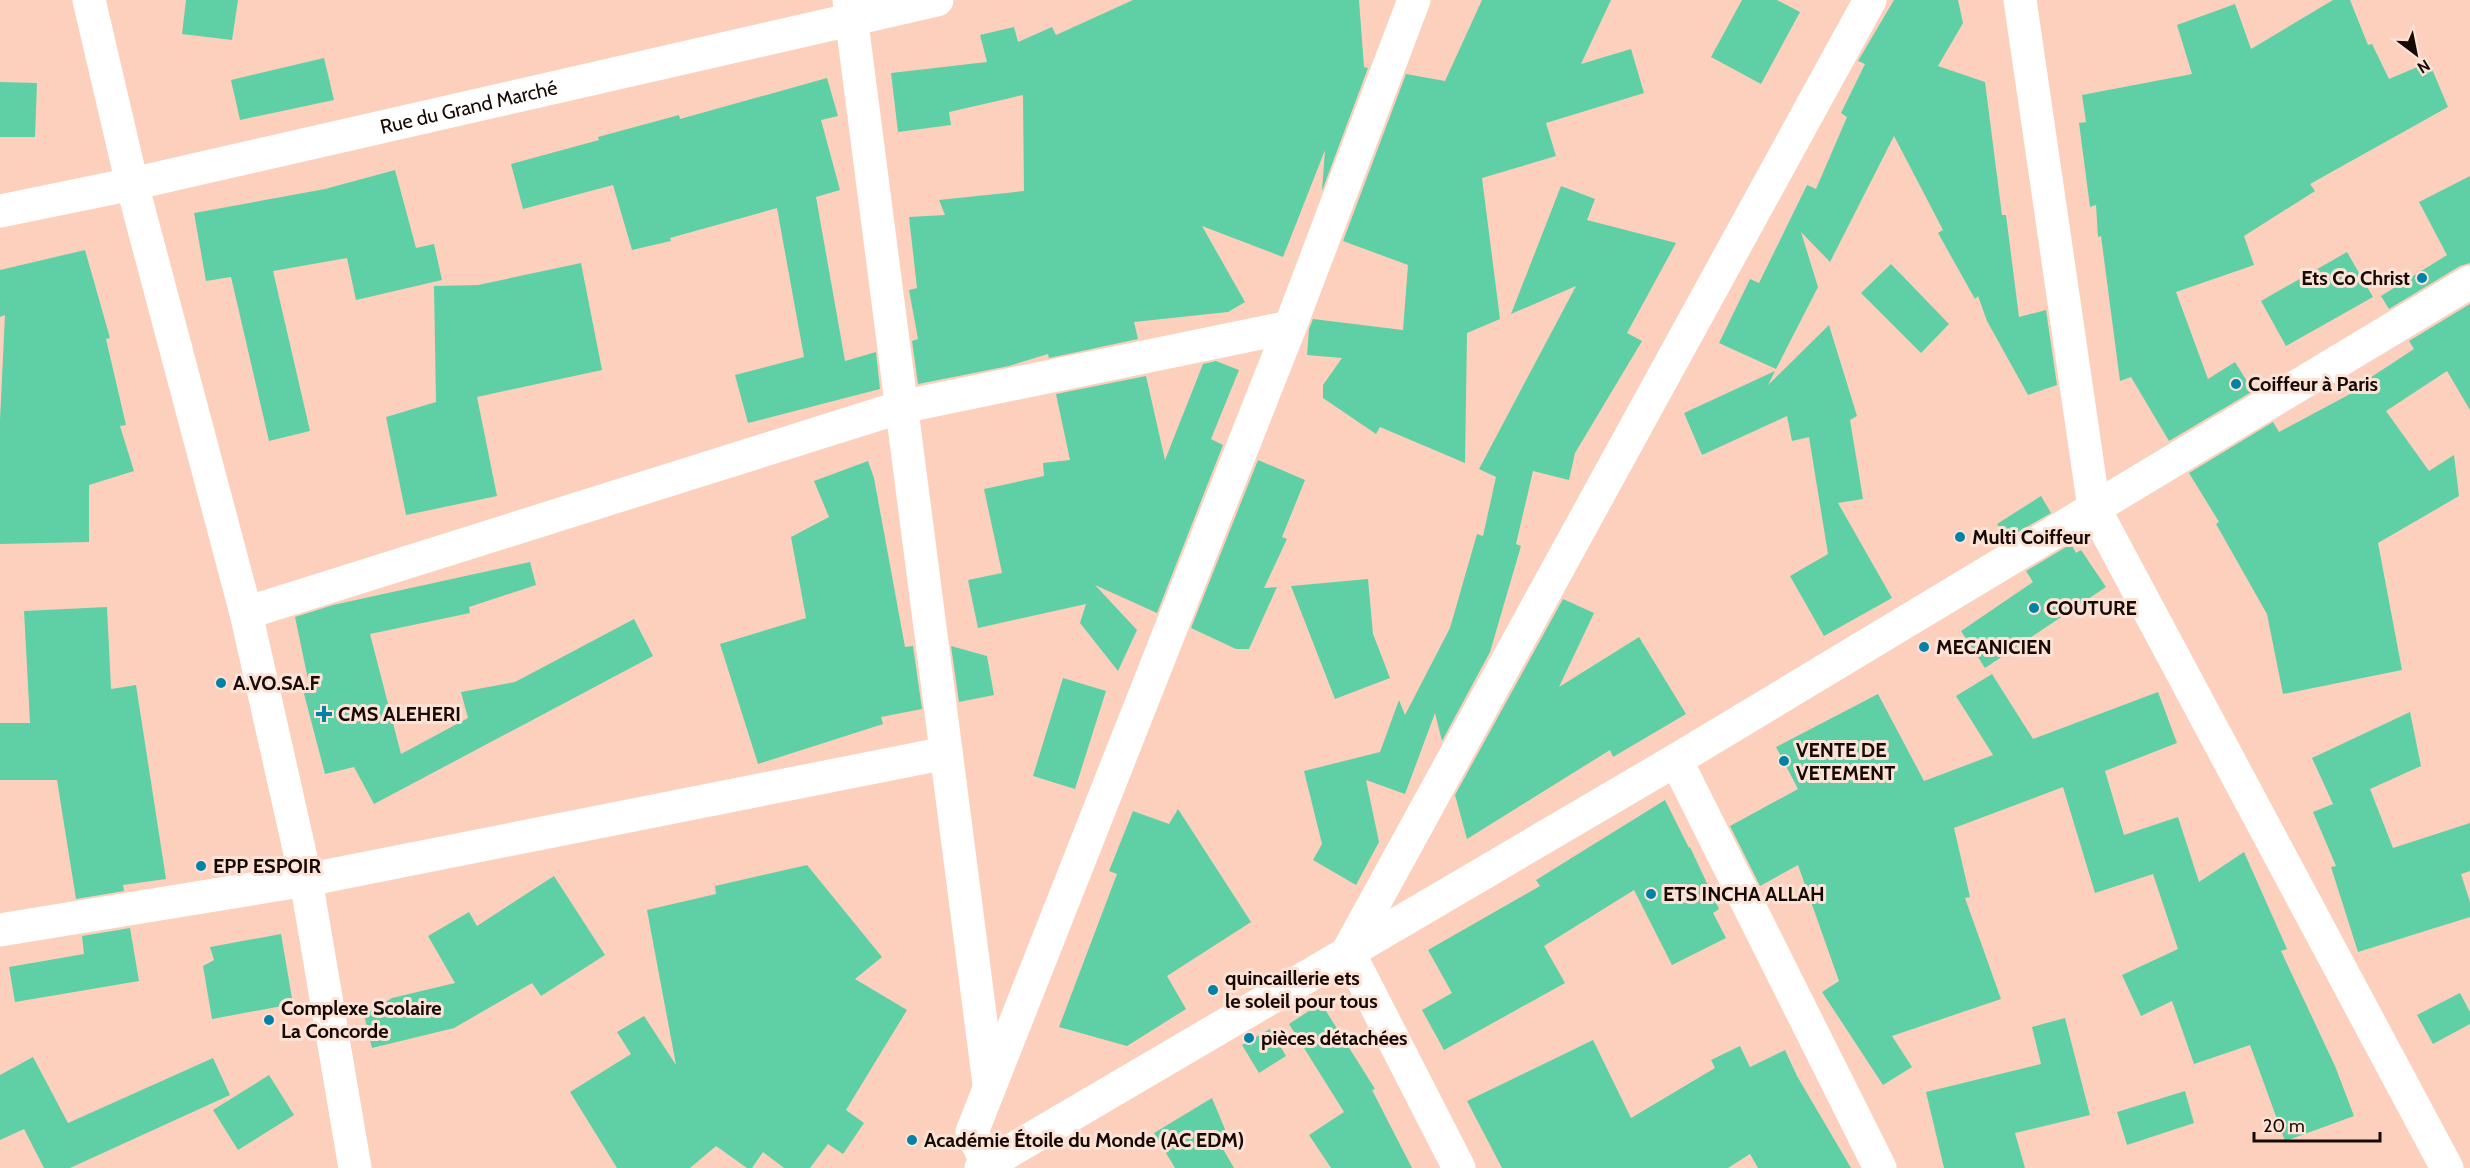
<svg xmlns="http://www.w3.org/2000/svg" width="2470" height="1168" viewBox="0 0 2470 1168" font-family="Cabin,sans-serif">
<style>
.building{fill:#5fd0a6}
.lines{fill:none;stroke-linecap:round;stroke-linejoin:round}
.minor{stroke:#fff;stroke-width:33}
.secondary{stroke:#fff;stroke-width:33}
.poi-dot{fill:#0282a6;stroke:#fde2d6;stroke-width:2}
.labels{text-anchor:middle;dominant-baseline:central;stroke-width:6;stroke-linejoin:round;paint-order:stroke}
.street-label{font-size:20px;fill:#170904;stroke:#fde2d6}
.poi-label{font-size:20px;font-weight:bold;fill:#170904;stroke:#fde2d6;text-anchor:start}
</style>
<rect width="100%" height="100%" fill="#fcd0bc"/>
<path class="building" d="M186 0H238L232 40 182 34Z
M1133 0H1359L1364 67 1368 68 1322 191 1325 150 1283 257 1202 226 1245 302 1228 312 1134 322 1138 339 1049 358 1048 354 1009 366 918 384 912 341 918 339 909 290 917 288 909 217 945 215 939 200 1024 191 1023 95 949 112 951 125 898 132 891 73 987 62 980 35 1014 27 1018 42 1052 27 1056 35Z
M1482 0H1611L1581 64 1631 49 1644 93 1546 123 1556 156 1482 178 1500 319 1467 333 1465 463 1380 427 1376 434 1323 398V385L1342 358 1307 355 1309 329 1313 319 1403 330 1408 265 1343 241 1406 74 1445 81Z
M1742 0H1777L1800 12 1761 84 1711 57Z
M1894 0H1958L1963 23 1938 66 1985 82 2002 215H2006L2019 317 2046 310 2057 385 2028 395 1987 321 1978 296 1975 299 1938 233 1943 230 1894 136 1830 262 1801 232 1818 287 1776 369 1719 343 1750 279 1759 283 1807 185 1816 189 1847 117 1841 113 1865 64 1858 61Z
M2333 0H2350L2368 45 2372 44 2389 79 2429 62 2448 107 2310 184 2315 191 2244 236 2254 265 2176 292 2208 379 2235 362 2253 391 2169 441 2131 377 2120 381 2101 236 2098 237 2096 205 2090 207 2079 123 2086 122 2082 95 2192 74 2177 25 2235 4 2251 49Z
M324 58 334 100 240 120 231 80Z
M827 78 838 116 821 120 840 190 816 197 845 361 876 352 880 389 748 423 735 375 804 357 777 208 670 238 671 241 632 250 613 185 523 209 511 164 599 140 598 137 679 115 680 119Z
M0 82 37 83 35 137H0Z
M395 170 416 248 434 244 442 280 356 300 347 258 273 271 310 431 269 441 231 277 206 281 194 213 325 189Z
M2470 176V263L2460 266 2389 309 2381 296 2447 255 2419 202Z
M1561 186 1595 199 1587 220 1676 243 1627 333 1642 341 1575 453 1569 480 1533 471 1516 544 1521 546 1490 652 1442 741 1435 713 1405 794 1366 780 1379 842 1356 885 1313 860 1322 844 1304 771 1380 752 1399 700 1405 715 1450 628 1477 534 1483 536 1496 477 1479 469 1576 286 1511 314Z
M85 250 110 338 106 339 126 425 120 426 134 471 89 485V542L0 544V420L5 315 0 317V270Z
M2347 252 2373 297 2286 346 2261 301Z
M581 263 602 370 477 397 497 496 406 515 386 417 436 402 434 286 478 285Z
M1891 264 1949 324 1921 353 1861 293Z
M2470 304V410L2447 371 2386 411 2429 471 2454 455 2459 496 2378 543 2402 670 2283 694 2267 614 2216 524 2219 522 2189 473 2273 422 2279 432 2352 393 2350 391 2414 349 2409 341Z
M1829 325 1857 416 1850 420 1863 499 1838 503 1892 598 1824 636 1790 576 1828 554 1809 437 1792 441 1787 416 1702 455 1684 413 1775 371 1768 385Z
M1216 361 1239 370 1211 439 1223 445 1157 613 1095 585 1137 630 1118 671 1080 623 1086 604 978 628 968 580 1002 573 984 489 1044 476 1043 463 1070 460 1056 394 1146 376 1165 460 1203 364Z
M1258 460 1305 480 1282 537 1287 539 1264 588 1277 587 1249 649H1236L1191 628Z
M868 461 874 478 905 647 913 646 922 709 881 717 883 724 758 764 720 644 806 618 791 537 829 517 814 481Z
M2041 496 2051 513 2006 539 1997 524Z
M2071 544 2076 553 2081 550 2106 587 1985 668 1961 631 2033 582 2026 571Z
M530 562 536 585 469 607 470 613 370 634 401 754 468 718 461 692 515 682 634 619 653 656 374 804 354 767 325 774 302 686 309 684 295 617 333 605Z
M1368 579 1373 634 1390 678 1335 699 1291 586Z
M1563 599 1594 613 1559 687 1639 637 1686 714 1613 757 1610 750 1467 839 1455 795Z
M107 607 111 689 136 685 166 879 123 885 124 891 76 899 57 780H0V723H30L24 611Z
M951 646 987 656 994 695 959 702Z
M1992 674 2033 739 2158 692 2177 743 2105 771 2124 835 2178 817 2199 882 2244 852 2287 949 2281 951 2335 1066 2354 1116 2285 1141 2250 1045 2194 1064 2172 1001 2141 1016 2122 975 2178 949 2153 874 2095 893 2063 787 1954 828 1970 897 1965 898 2001 999 1892 1036 1912 1067 1883 1085 1822 992 1839 981 1798 865 1760 886 1730 826 1798 789 1776 747 1878 694 1924 781 1993 755 1956 696Z
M1063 678 1106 691 1075 789 1033 776Z
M2410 712 2421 766 2370 789 2393 848 2470 823V871L2461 874 2470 902V917L2358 952 2331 867 2336 866 2313 812 2333 804 2312 758Z
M1665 800 1689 848 1690 847 1719 909 1713 913 1726 938 1672 965 1634 890 1544 946 1565 983 1444 1050 1422 1010 1452 993 1428 950 1540 886 1536 880Z
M1178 809 1251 922 1167 976 1186 1009 1127 1046 1059 1027 1117 874 1109 871 1133 811 1169 824Z
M807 865 882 957 855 979 907 1010 846 1110 864 1123 843 1154 828 1144 810 1168H784L763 1152 752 1168H747L716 1146 690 1168H617L570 1092 631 1054 617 1032 644 1016 676 1065 647 910 716 894 715 886Z
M554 876 605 955 541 996 532 983 454 1028 372 1048 364 1015 392 998 455 983 428 936 469 912 477 926Z
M130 928 139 981 15 1002 9 967 84 954 82 936Z
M281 934 293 1004 212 1019 203 966 214 960 210 947Z
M2460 993 2470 1012V1024L2433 1044 2417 1015Z
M1321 1003 1375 1089 1372 1090 1412 1168H1331L1309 1135 1344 1112 1289 1024Z
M2065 1018 2090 1115 2015 1133 2025 1168H1944L1926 1092 2041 1064 2032 1027Z
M1270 1029 1286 1056 1259 1073 1242 1045Z
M1593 1040 1631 1118 1715 1068 1711 1060 1740 1046 1750 1067 1785 1050 1797 1076 1851 1168H1758L1750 1154 1728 1168H1502L1467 1101Z
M33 1057 68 1123 213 1058 230 1095 70 1168H44L24 1129 0 1140V1075Z
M269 1075 294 1115 238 1150 213 1110Z
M2185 1091 2194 1123 2127 1145 2117 1112Z
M1212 1098 1232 1146 1223 1149 1234 1168H1175L1154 1133Z"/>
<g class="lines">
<g class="minor">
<path d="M89 0 132 184 246 613 306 880 355 1168"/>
<path d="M849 0 989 1084"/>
<path d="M2020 0 2094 508 2447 1168"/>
<path id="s1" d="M0 211 132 184 937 0"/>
<path d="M246 613 901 407 1290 327"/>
<path d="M1676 760 1880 1168"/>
<path d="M0 930 306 880 946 753"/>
<path d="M989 1168 972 1132 1290 327 1414 0"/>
<path d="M1459 1168 1348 951 1870 0"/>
</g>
<path class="secondary" d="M981 1168 1676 760 2470 282"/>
</g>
<g class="poi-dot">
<circle cx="2422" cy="278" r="6"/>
<circle cx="2236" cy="384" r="6"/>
<circle cx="1960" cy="537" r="6"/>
<circle cx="2034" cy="608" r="6"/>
<circle cx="1924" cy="647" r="6"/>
<circle cx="221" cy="683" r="6"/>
<path d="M321 705h6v6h6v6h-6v6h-6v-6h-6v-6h6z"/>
<circle cx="1784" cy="761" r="6"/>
<circle cx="201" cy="866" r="6"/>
<circle cx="1651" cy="894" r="6"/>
<circle cx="1213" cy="990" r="6"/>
<circle cx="269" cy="1020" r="6"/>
<circle cx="1249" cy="1038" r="6"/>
<circle cx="912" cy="1140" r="6"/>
</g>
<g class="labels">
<g class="street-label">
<text stroke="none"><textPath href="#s1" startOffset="480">Rue du Grand Marché</textPath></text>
</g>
<g class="poi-label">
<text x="2410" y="278" text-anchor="end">Ets Co Christ</text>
<text x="2248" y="384">Coiffeur à Paris</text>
<text x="1972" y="537">Multi Coiffeur</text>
<text x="2046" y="608">COUTURE</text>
<text x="1936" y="647">MECANICIEN</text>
<text x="233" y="683">A.VO.SA.F</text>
<text x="338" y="714">CMS ALEHERI</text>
<text x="1796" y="750">VENTE DE<tspan x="1796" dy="23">VETEMENT</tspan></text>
<text x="213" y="866">EPP ESPOIR</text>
<text x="1663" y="894">ETS INCHA ALLAH</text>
<text x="1225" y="978">quincaillerie ets<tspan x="1225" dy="23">le soleil pour tous</tspan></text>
<text x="281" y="1008">Complexe Scolaire<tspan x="281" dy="23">La Concorde</tspan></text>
<text x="1261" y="1038">pièces détachées</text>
<text x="924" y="1140">Académie Étoile du Monde (AC EDM)</text>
</g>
</g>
<g transform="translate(2416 54) rotate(148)" stroke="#fde2d6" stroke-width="4.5" paint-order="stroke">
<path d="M0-4.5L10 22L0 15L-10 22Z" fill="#170904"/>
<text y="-9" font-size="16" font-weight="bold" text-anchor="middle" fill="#170904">N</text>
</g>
<path d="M2254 1132v9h126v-9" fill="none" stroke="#170904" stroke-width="3"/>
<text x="2263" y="1132" font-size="18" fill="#170904" stroke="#fde2d6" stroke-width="4.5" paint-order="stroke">20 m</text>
</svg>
